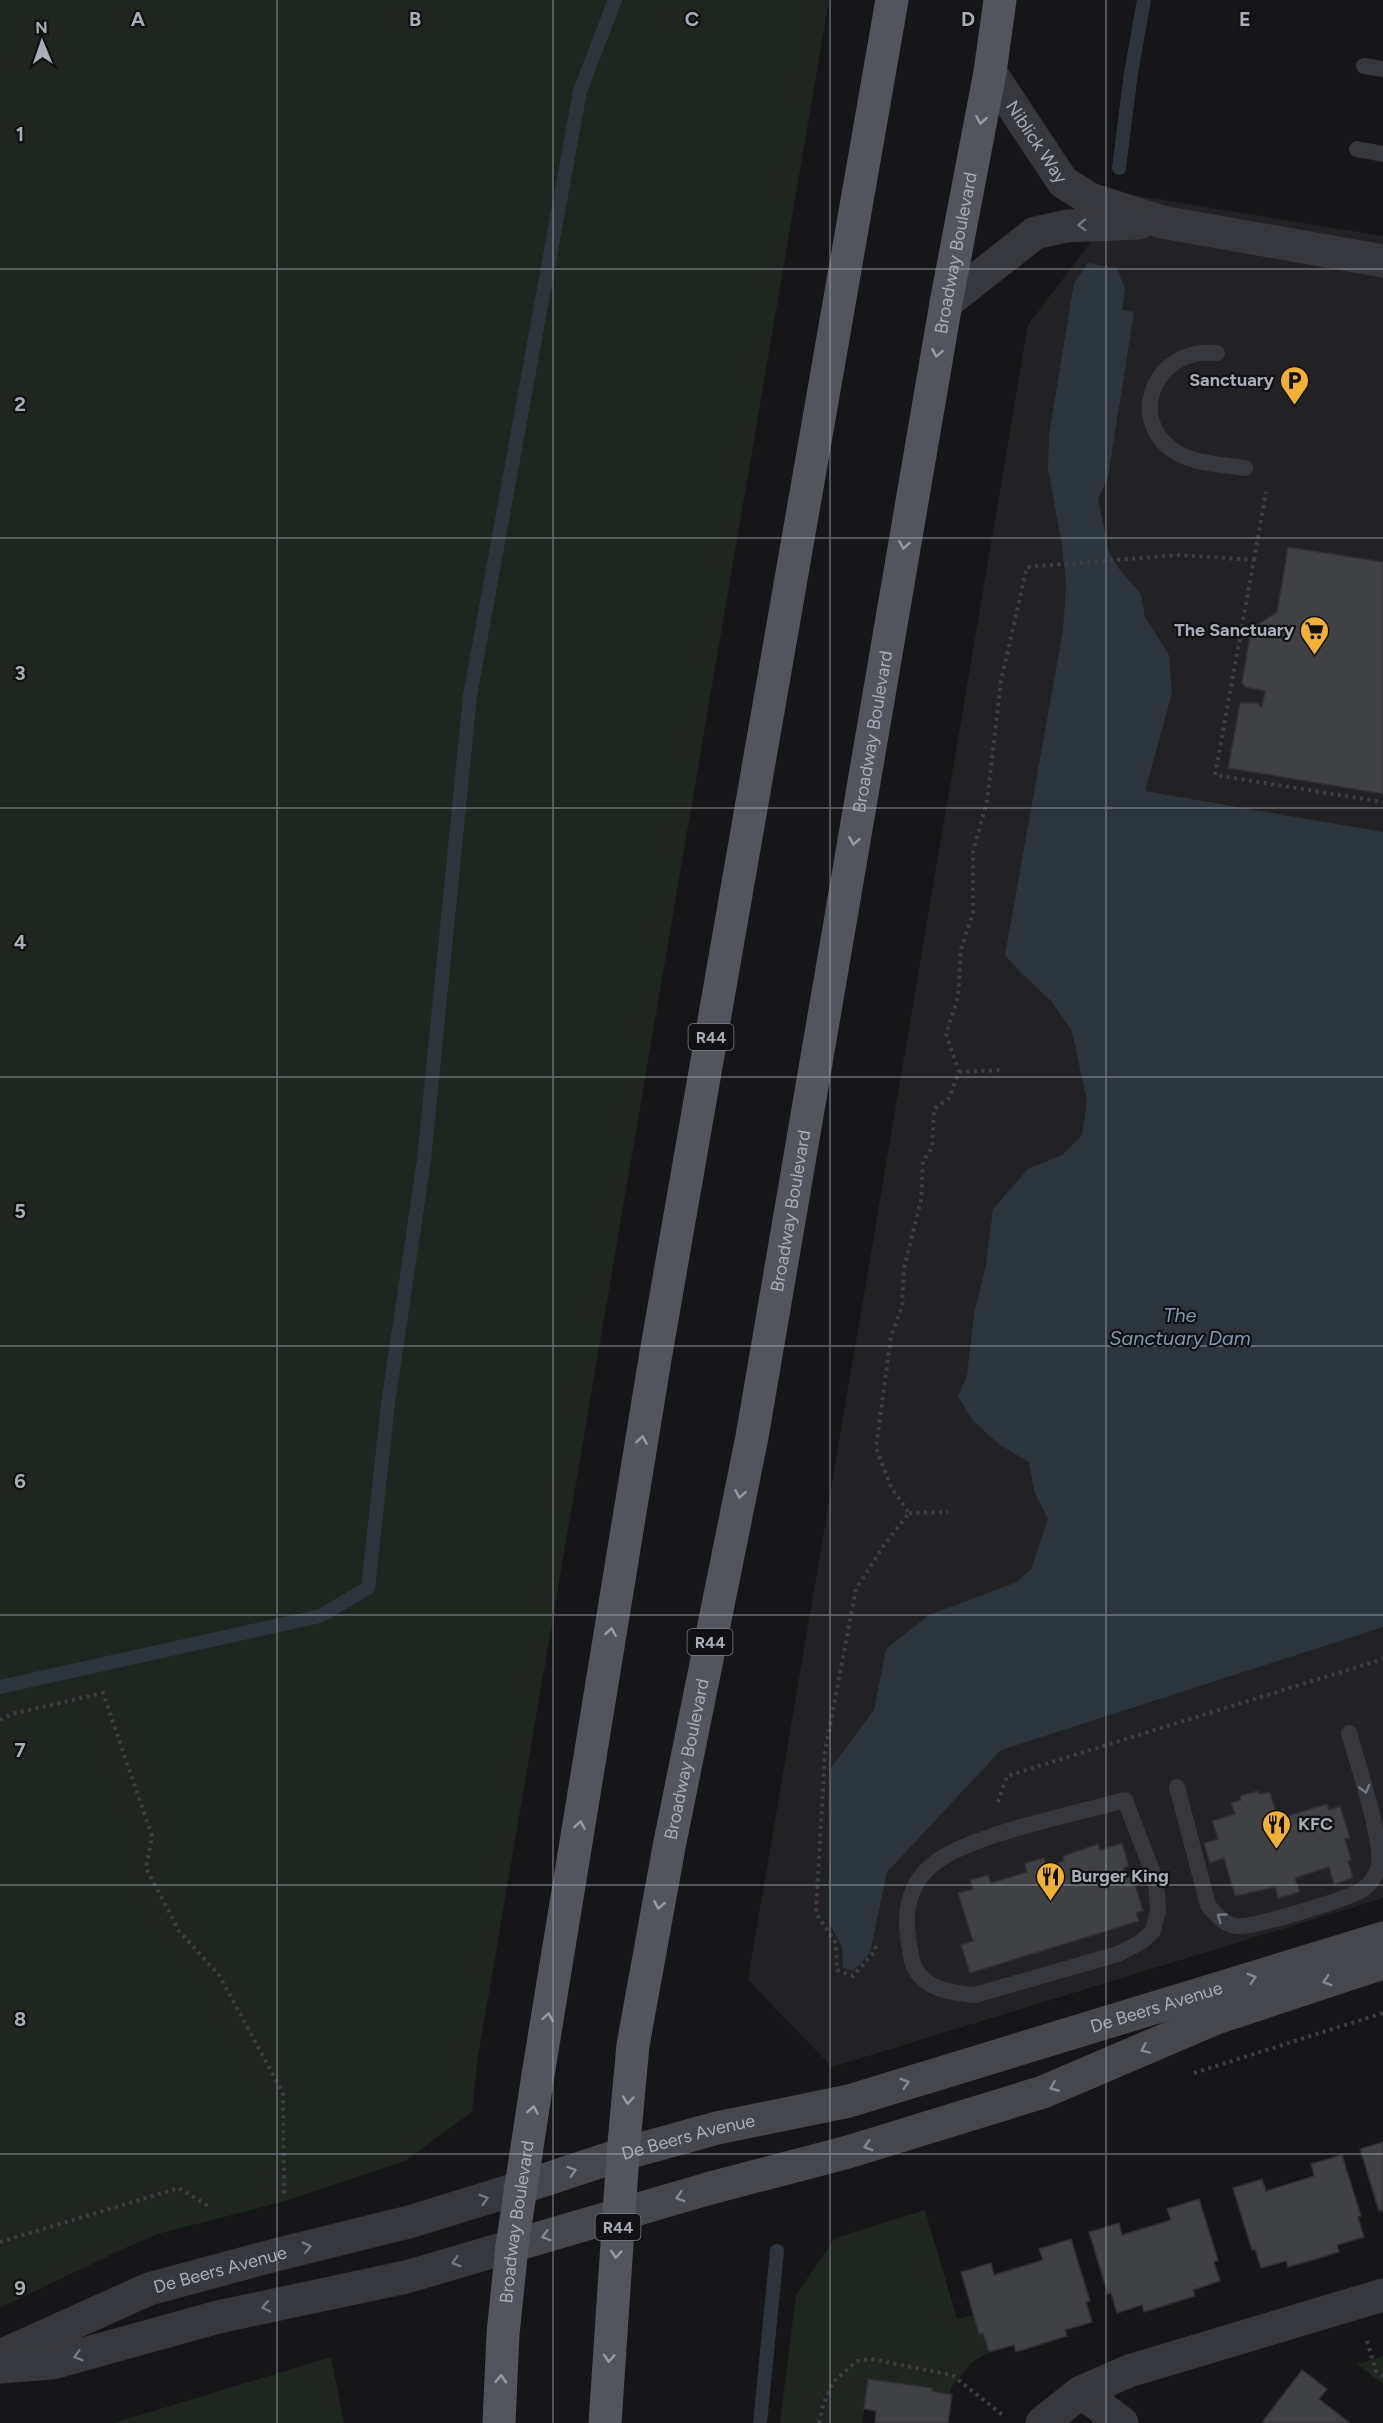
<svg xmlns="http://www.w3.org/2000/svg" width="1383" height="2423" viewBox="0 0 1383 2423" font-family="Figtree,sans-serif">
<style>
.built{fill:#222225}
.green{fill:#1e261f}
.water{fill:#2c353c}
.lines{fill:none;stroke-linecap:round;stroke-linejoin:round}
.stream{stroke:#2c353c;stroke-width:14}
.building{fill:#404145;stroke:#303034;stroke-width:1.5}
.path{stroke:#3d3f44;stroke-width:4;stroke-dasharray:3 4.5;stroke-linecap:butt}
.lane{stroke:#37383d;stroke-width:16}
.street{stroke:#37383d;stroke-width:33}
.secondary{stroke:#45474d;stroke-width:33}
.primary{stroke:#53555c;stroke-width:33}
.oneway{stroke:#979ba6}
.oneway2{stroke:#757881}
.oneway3{stroke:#858993}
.grid{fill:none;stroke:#a8adb8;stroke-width:1.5;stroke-opacity:0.55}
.labels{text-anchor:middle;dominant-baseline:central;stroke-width:4.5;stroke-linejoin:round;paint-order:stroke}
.shield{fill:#111113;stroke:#7b7e86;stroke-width:1.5}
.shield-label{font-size:16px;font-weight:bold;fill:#a8adb8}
.street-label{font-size:18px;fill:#a8adb8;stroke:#111113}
.poi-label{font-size:18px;font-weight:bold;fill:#a8adb8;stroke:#111113;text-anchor:end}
.water-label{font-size:20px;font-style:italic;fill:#7f9bb3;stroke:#111113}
.grid-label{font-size:20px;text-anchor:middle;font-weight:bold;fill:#a8adb8;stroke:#111113;stroke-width:4.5;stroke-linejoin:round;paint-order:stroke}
</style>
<rect width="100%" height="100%" fill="#161618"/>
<path class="built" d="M1127 194 1383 236V1898L832 2067 748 1980 1028 325Z"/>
<path class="green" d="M0 0H829L478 2057 472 2112 405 2161 282 2202 161 2233 127 2247 0 2308Z
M925 2210 957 2319 974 2315 979 2334 983 2333 989 2352 971 2363 950 2389 952 2395 932 2391V2388L869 2379 862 2423H780L796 2295 835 2238Z
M1383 2356V2384L1357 2364Z
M331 2357 344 2423H114Z"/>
<path class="water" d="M1088 263 1117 268 1125 288 1122 310 1134 312 1108 477 1098 499 1109 552 1119 569 1141 594 1145 617 1169 655 1172 693 1145 791 1383 832V1627L1001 1750 887 1872 870 1953 853 1971 843 1968 842 1947 829 1923 831 1768 874 1710 886 1649 929 1615 1017 1582 1031 1569 1048 1519 1034 1491 1029 1462 1000 1445 973 1421 958 1397 967 1375 974 1314 986 1265 993 1209 1028 1169 1062 1155 1082 1135 1087 1101 1072 1031 1051 1001 1020 972 1005 955 1063 630 1066 585 1062 545 1048 469 1049 435 1074 283Z"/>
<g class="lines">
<path class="stream" d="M1119 168 1131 73 1144 0
M0 1687 320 1616 368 1588 388 1404 424 1160 470 696 580 91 615 0
M760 2423 777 2251"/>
</g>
<path class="building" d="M1288 547 1383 562V794L1228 768 1240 703H1257L1262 707 1265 691 1245 687 1242 682 1251 629 1277 612Z
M1258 1791 1259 1794 1270 1792 1278 1819 1327 1804 1329 1810 1340 1806 1350 1838 1345 1839 1351 1860 1348 1861 1353 1878 1334 1884 1329 1867 1295 1878 1300 1892 1278 1898 1275 1887 1235 1896 1224 1858 1210 1863 1204 1843 1218 1839 1212 1821 1235 1814 1231 1803 1241 1800 1240 1796Z
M1122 1843 1129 1866 1123 1868 1126 1878 1132 1875 1143 1911 1136 1913 1139 1921 970 1973 961 1945 973 1941 958 1893 973 1889 970 1880 988 1875 991 1883 1027 1872 1025 1863 1044 1858 1046 1866 1064 1861 1063 1856 1098 1844 1100 1850Z
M1383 2142V2213L1382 2210 1379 2211 1360 2149Z
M1342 2155 1361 2216 1358 2217 1364 2237 1337 2245 1339 2252 1288 2267 1286 2261 1261 2268 1255 2249 1252 2250 1233 2188 1262 2179 1266 2191 1314 2176 1311 2164Z
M1199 2199 1218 2260 1214 2262 1220 2281 1193 2290 1195 2296 1144 2312 1142 2305 1117 2313 1111 2293 1108 2294 1089 2232 1119 2223 1122 2235 1171 2220 1167 2209Z
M1071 2239 1090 2301 1086 2302 1092 2322 1065 2330 1067 2336 1016 2352 1014 2345 989 2352 983 2333 979 2334 961 2272 991 2263 994 2275 1043 2260 1039 2249Z
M1302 2370 1327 2389 1319 2399 1350 2423H1265L1263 2421Z
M868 2379 933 2388 932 2391 952 2395 948 2423H875L876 2411 864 2409Z"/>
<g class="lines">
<path class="path" d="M1254 560 1266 492
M959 1072 1003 1070
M909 1513 948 1512
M0 1720 12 1714 103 1693 152 1836 146 1868 179 1931 219 1975 283 2093 284 2194
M998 1802 1007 1776 1383 1659
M876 1946 874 1952 853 1976 837 1970 836 1943 816 1913 825 1752 856 1589 884 1545 909 1513 891 1487 876 1448 891 1336 902 1307 904 1268 921 1200 923 1161 932 1148 934 1109 949 1098 959 1072 946 1034 958 997 961 949 973 913V852L987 801 1001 681 1027 567 1178 555 1254 560 1215 775 1383 802
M1194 2073 1383 2013
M0 2242 179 2188 210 2207
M1367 2341 1376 2371 1383 2376
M819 2423 823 2405 833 2382 857 2361 871 2359 952 2375 1005 2417"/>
<path class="lane" d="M1364 66 1383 69
M1357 149 1383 154
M1217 353C1151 346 1124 426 1181 455 1200 464 1225 465 1245 468
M1177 1787 1208 1905C1216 1915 1224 1925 1237 1926 1256 1927 1336 1902 1356 1893 1367 1889 1376 1877 1379 1866 1383 1841 1357 1761 1349 1733
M1125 1800 1156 1881 1158 1911 1153 1931 1141 1942 1118 1954 975 1995C949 1993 916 1988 911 1956 907 1934 903 1910 914 1889 917 1881 924 1872 930 1867 961 1836 1079 1813 1125 1800Z"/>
<g class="street">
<path id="s1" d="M990 72 1063 182 1090 199 1162 222 1383 261"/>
<path d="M946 303 1035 233 1067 226 1139 223"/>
<path id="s2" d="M0 2356 149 2289 279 2254 409 2222 520 2188"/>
<path d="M0 2367 52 2363 218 2317 406 2277 512 2246"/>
<path d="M1081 2392 1122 2423"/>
<path d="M1042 2423 1081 2392 1129 2371 1383 2295"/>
</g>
<g class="secondary">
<path id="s3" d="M520 2188 623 2154 717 2128 849 2101 1383 1938"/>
<path d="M512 2246 707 2189 848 2152 1043 2092 1216 2018 1383 1963"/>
</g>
<g class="primary">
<path id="s4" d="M499 2423 503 2334 512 2246 538 2075 655 1359 892 0"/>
<path id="s5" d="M605 2423 623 2154 633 2045 669 1847 752 1437 946 303 990 72 1000 0"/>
</g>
</g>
<defs><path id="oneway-chevron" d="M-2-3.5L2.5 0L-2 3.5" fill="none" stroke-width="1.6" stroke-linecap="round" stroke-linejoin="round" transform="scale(1.5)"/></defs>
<g class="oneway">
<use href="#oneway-chevron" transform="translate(981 120) rotate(100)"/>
<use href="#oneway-chevron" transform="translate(937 353) rotate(100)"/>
<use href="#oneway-chevron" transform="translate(904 545) rotate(100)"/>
<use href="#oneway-chevron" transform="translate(854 841) rotate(100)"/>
<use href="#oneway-chevron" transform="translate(642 1440) rotate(-81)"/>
<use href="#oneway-chevron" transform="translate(740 1494) rotate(101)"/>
<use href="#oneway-chevron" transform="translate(611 1632) rotate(-81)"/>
<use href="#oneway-chevron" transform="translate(580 1825) rotate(-81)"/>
<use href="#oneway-chevron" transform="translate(659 1905) rotate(100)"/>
<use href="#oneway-chevron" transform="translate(548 2017) rotate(-80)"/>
<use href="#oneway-chevron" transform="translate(628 2100) rotate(95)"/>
<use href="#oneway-chevron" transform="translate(533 2110) rotate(-81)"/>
<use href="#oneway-chevron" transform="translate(616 2254) rotate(94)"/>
<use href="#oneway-chevron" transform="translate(609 2358) rotate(94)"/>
<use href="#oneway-chevron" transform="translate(501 2379) rotate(-87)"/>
</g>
<g class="oneway2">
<use href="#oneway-chevron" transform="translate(1082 225) rotate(178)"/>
<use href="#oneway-chevron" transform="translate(1365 1789) rotate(75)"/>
<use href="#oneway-chevron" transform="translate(1221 1917) rotate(-144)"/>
<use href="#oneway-chevron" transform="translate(484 2199) rotate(-17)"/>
<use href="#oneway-chevron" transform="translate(307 2247) rotate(-13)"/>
<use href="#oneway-chevron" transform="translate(456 2262) rotate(164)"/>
<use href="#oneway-chevron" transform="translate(266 2307) rotate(168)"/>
<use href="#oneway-chevron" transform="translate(78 2356) rotate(164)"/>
</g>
<g class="oneway3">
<use href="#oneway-chevron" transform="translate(1252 1978) rotate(-17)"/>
<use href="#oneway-chevron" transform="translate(1327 1981) rotate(162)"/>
<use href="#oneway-chevron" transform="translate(1145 2049) rotate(156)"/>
<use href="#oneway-chevron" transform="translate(905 2083) rotate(-17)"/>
<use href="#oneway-chevron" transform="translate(1054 2087) rotate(157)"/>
<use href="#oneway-chevron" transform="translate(868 2146) rotate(163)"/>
<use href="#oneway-chevron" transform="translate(572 2171) rotate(-18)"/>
<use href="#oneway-chevron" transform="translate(680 2197) rotate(163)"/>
<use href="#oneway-chevron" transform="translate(546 2236) rotate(164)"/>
</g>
<path class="grid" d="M277 0V2423M553 0V2423M830 0V2423M1106 0V2423M0 269H1383M0 538H1383M0 808H1383M0 1077H1383M0 1346H1383M0 1615H1383M0 1885H1383M0 2154H1383"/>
<defs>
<symbol id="parking-pin" viewBox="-11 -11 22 30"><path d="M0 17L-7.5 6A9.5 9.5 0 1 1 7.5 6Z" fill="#f2b134" stroke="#111113"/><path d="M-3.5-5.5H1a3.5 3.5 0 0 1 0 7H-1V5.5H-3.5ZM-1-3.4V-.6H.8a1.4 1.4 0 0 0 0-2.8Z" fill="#111"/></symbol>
<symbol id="supermarket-pin" viewBox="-11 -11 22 30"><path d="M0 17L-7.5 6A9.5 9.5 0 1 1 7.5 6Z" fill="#f2b134" stroke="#111113"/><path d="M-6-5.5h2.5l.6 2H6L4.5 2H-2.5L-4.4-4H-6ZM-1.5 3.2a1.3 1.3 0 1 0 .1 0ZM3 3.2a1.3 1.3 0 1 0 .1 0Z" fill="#111"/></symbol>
<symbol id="restaurant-pin" viewBox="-11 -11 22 30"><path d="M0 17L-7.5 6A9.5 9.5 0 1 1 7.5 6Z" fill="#f2b134" stroke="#111113"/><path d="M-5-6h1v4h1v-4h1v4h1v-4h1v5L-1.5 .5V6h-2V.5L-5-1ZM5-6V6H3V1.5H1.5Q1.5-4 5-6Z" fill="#111"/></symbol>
</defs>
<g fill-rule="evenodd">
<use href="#parking-pin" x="1278" y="364" width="33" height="45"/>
<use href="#supermarket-pin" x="1298" y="614" width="33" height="45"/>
<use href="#restaurant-pin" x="1260" y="1808" width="33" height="45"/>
<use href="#restaurant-pin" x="1034" y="1860" width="33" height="45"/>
</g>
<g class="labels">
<g class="shield">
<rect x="688.5" y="1024" width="45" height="26" rx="4.5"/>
<rect x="687.5" y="1629" width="45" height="26" rx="4.5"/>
<rect x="595.5" y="2214" width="45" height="26" rx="4.5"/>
</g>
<g class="shield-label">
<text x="711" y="1037">R44</text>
<text x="710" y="1642">R44</text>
<text x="618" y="2227">R44</text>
</g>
<g class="street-label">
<text stroke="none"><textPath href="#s1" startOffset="84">Niblick Way</textPath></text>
<text stroke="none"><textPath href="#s5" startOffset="2200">Broadway Boulevard</textPath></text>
<text stroke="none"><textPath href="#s5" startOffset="1714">Broadway Boulevard</textPath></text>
<text stroke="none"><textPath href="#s5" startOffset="1228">Broadway Boulevard</textPath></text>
<text stroke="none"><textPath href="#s5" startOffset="670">Broadway Boulevard</textPath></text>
<text stroke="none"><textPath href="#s3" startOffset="662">De Beers Avenue</textPath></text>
<text stroke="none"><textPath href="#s3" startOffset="176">De Beers Avenue</textPath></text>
<text stroke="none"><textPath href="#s4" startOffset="202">Broadway Boulevard</textPath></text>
<text stroke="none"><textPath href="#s2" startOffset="237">De Beers Avenue</textPath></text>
</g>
<g class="poi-label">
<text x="1274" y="380">Sanctuary</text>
<text x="1294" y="630">The Sanctuary</text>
<text x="1298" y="1824" text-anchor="start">KFC</text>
<text x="1071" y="1876" text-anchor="start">Burger King</text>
</g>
<g class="water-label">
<text x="1180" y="1315">The<tspan x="1180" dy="23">Sanctuary Dam</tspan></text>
</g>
</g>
<g class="grid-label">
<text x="138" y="26">A</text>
<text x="415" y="26">B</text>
<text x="692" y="26">C</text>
<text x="968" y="26">D</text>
<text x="1245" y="26">E</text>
<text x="20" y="141">1</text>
<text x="20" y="411">2</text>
<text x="20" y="680">3</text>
<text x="20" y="949">4</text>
<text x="20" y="1218">5</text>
<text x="20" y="1488">6</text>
<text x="20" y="1757">7</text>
<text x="20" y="2026">8</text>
<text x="20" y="2295">9</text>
</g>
<g transform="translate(42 42) rotate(358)" stroke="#111113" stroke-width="4.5" paint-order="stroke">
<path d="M0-4.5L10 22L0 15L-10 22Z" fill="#a8adb8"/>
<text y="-9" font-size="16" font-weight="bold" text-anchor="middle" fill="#a8adb8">N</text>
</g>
</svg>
